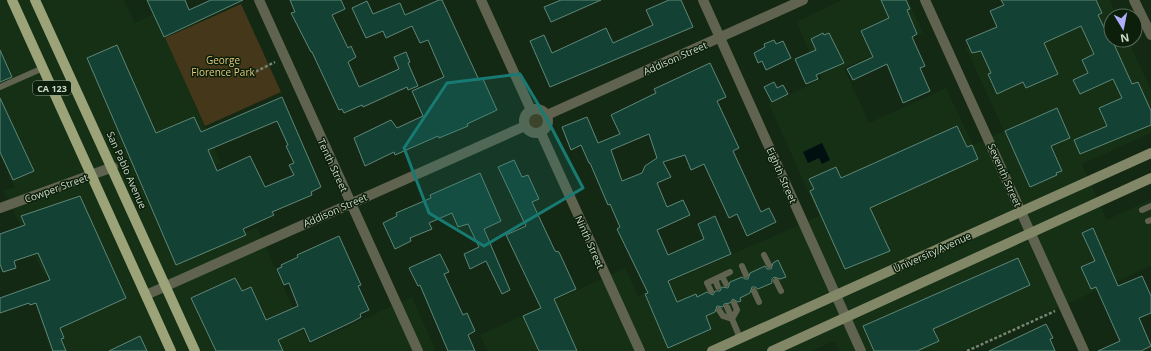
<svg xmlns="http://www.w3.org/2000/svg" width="1151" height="351" viewBox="0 0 1151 351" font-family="'Open Sans',sans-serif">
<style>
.built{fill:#153014}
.green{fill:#45381a}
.water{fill:#001011}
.building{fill:#134235;stroke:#5f8679;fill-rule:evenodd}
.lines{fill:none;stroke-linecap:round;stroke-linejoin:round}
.path{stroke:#748572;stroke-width:2.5;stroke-dasharray:3 2;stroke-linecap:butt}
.service{stroke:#60634f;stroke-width:6}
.minor{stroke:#60634f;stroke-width:10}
.tertiary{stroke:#60634f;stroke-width:10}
.secondary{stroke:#828767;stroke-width:10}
.primary{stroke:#9da379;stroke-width:10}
.marked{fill:#187b73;fill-opacity:0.2;stroke:#187b73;stroke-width:3;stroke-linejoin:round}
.labels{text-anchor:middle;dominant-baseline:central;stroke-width:3;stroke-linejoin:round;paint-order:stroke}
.shield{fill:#0b1f0a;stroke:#93a291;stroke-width:1}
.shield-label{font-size:9px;font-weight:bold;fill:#cddacb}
.street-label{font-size:10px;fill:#cddacb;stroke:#0b1f0a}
.park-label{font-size:10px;fill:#e7c67d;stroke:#0b1f0a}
</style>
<rect width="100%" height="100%" fill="#142913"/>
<path class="built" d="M0 0H124L135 23 154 14 221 163 216 165 246 232 257 227 309 344 412 297 436 351H50L36 304 71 289 61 267 44 275 4 191 15 187 0 156Z
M842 0H908L923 33 844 68 869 123 946 88 973 145 1004 131 966 48 1034 17 1026 0H1110L1117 16H1111V40H1128L1151 90V133L1082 164 1107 220 1151 199V266L962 351H839L834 341 812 351H488L480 335 625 268 638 296 819 216 769 104 822 79 796 22Z"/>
<path class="green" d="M241 4 281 92 205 126 165 38Z
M528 121a8 8 0 1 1 16 0a8 8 0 1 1-16 0Z"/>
<path class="water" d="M822 143 830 160 822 164 819 158 808 163 803 152Z"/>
<path class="building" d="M147 0H185L189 10 211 0H243L164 37Z
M290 0H341L345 9 332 15 348 48 351 46 356 57 348 62 359 87 399 69 394 57 406 52 410 62 408 63 418 86 408 90 407 87 363 107 362 105 344 113 342 109 339 110 312 52H311L291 13 295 12Z
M439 0H442L479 80 483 79 497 110 467 124 468 126 439 138 438 136 395 155 394 152 365 166 354 138 391 120 397 128 423 116 412 91 444 77 428 40 420 43 412 26 386 38 383 31 366 38 352 8 367 1 373 14 400 3 405 15Z
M561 0H601L551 22 544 7Z
M669 0H681L693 27 550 87 530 41 544 35 552 53 606 28 613 43 653 25 646 10Z
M881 0H906L910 9 907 10 917 34 912 37 925 66 920 68 930 91 903 103 887 64 853 80 847 69 873 57 861 31 889 18Z
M1001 0H1096L1102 13 1098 15 1111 42H1113L1132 84 1138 82 1151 111V125L1080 154 1074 140 1107 126 1099 108 1122 98 1113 79 1080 94 1073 80 1088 73 1082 60 1094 54 1081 26 1044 43 1058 74 1026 88 1023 82 997 94 988 74 991 73 981 51 972 53 966 40 997 27 990 11 1004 5Z
M823 33 824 35 829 33 844 63 816 75 818 79 806 84 795 59 816 50 811 39Z
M774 40 776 44 783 41 791 58 766 70 762 61 758 63 754 53 765 47 764 44Z
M117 45 156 133 194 117 201 132 282 97 321 187 311 192 312 195 272 212 274 215 243 229 246 235 176 265 87 58ZM277 121 288 145 286 146 294 163 289 165 294 175 265 187 250 156 217 171 208 150Z
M0 50 12 77 0 82Z
M710 63 726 97 717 101 739 148 733 151 761 212 769 208 776 222 747 236 737 214 729 218 704 164 691 170 685 155 663 162 671 177 657 183 667 207 683 200 690 215 657 230 668 255 704 239 698 224 715 216 731 254 668 281 677 302 696 294 697 297 707 292 713 295 715 291H720L722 287 728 288 730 282 742 277 745 279H748L750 273 765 266 767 269H771L773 263 778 260 786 277 780 279 774 277 772 279V283L758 289 755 287H752L750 293 740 298 741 301 738 302 733 299 730 303 724 304 723 307 717 306 715 312 706 316 711 329 668 348 645 294 648 293 617 229 620 227 610 204 608 205 590 163H589L581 145 571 150 562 127 587 117 598 143 620 134 611 115 656 93 654 89ZM649 134 657 158 645 166 642 173 622 181 611 150Z
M774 82 777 88 783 85 788 94 772 102 764 87Z
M0 98 34 171 13 180 0 152Z
M1057 108 1070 138 1051 146 1062 171 1056 173 1057 175 1030 187 1005 131Z
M957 126 967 147 972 145 978 159 870 208 890 251 845 269 810 191 814 189 809 179 836 167 841 178Z
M514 160 522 177 528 175 539 199 532 202 555 251 559 252 576 289 554 299 577 351H539L523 316 541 308 506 235 526 226 498 167Z
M480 173 501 221 484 229 510 290 502 294 486 261 470 269 464 254 479 247 468 224 458 227 452 213 429 223 432 229 410 238 411 241 395 249 383 223 397 216 396 213 431 198 430 195Z
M80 196 126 298 60 328 64 338 61 339 66 351H53L36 303 30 305 29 303 0 313V298L50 280 38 253 14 261 16 268 3 272 0 264V234L25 225 21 216Z
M1093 228 1118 286 1142 276 1151 296V313L1139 318 1151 346 1141 351H1098L1120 341 1096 287 1091 289 1081 267 1095 261 1082 233Z
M339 236 361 285 358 286 369 310 360 314 361 317 354 321 310 342 304 328 278 340 283 351H216L191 298 235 278 242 291 251 287 266 320 298 306 289 283 284 285 277 269 282 267 281 265 298 257 297 255Z
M440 254 449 272 444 274 463 315 467 313 475 331 468 335 475 351H448L420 285 418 286 409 268Z
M1018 258 1030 285 933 329 939 341 917 351H874L863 326Z
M1046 324 1053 338 1050 339 1055 351H989Z
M140 336 147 351H109Z"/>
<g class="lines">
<path class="path" d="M247 76 275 62
M967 351 1055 311"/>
<path class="service" d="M0 87 43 68
M1142 210 1151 206
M1148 221 1151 220
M764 255 769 265
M742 266 746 275
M722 276 726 284
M715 279 718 287
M776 281 781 291
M711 291 707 283 730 272
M754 291 759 302
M727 307 740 338
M719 310 723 316 732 319 737 310 734 303"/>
<path class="minor" d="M259 0 418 351
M481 0 531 110
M703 0 861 351
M925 0 1084 351
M524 121a12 12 0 1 1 24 0a12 12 0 1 1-24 0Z
M547 115 803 0
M541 133 640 351
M0 208 113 167
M146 295 525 126"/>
<path class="tertiary" d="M1134 0 1151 35"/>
<path class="secondary" d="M712 351 1151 153
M772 351 1151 178"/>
<path class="primary" d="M12 0 171 351
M35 0 195 351"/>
</g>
<path class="marked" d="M520 74 547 119 583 188 484 246 429 213 404 148 447 83Z"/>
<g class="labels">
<rect class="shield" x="33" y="81" width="38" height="14" rx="3"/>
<g class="shield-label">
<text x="52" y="88">CA 123</text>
</g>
<g class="street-label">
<text transform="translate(675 58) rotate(-24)">Addison Street</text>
<text transform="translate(333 165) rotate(65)">Tenth Street</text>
<text transform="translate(127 170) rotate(66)">San Pablo Avenue</text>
<text transform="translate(782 175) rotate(66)">Eighth Street</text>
<text transform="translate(1005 175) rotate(66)">Seventh Street</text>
<text transform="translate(56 188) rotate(-20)">Cowper Street</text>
<text transform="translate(335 210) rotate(-24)">Addison Street</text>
<text transform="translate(590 242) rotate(66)">Ninth Street</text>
<text transform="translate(932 252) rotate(-24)">University Avenue</text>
</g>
<g class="park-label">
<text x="223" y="60">George<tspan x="223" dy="12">Florence Park</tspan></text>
</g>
</g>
<g transform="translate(1123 28) rotate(170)"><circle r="19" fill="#0b1f0a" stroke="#596a57"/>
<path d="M0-3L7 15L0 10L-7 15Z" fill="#b0aefa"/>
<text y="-6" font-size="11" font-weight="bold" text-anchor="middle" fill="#cddacb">N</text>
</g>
</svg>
